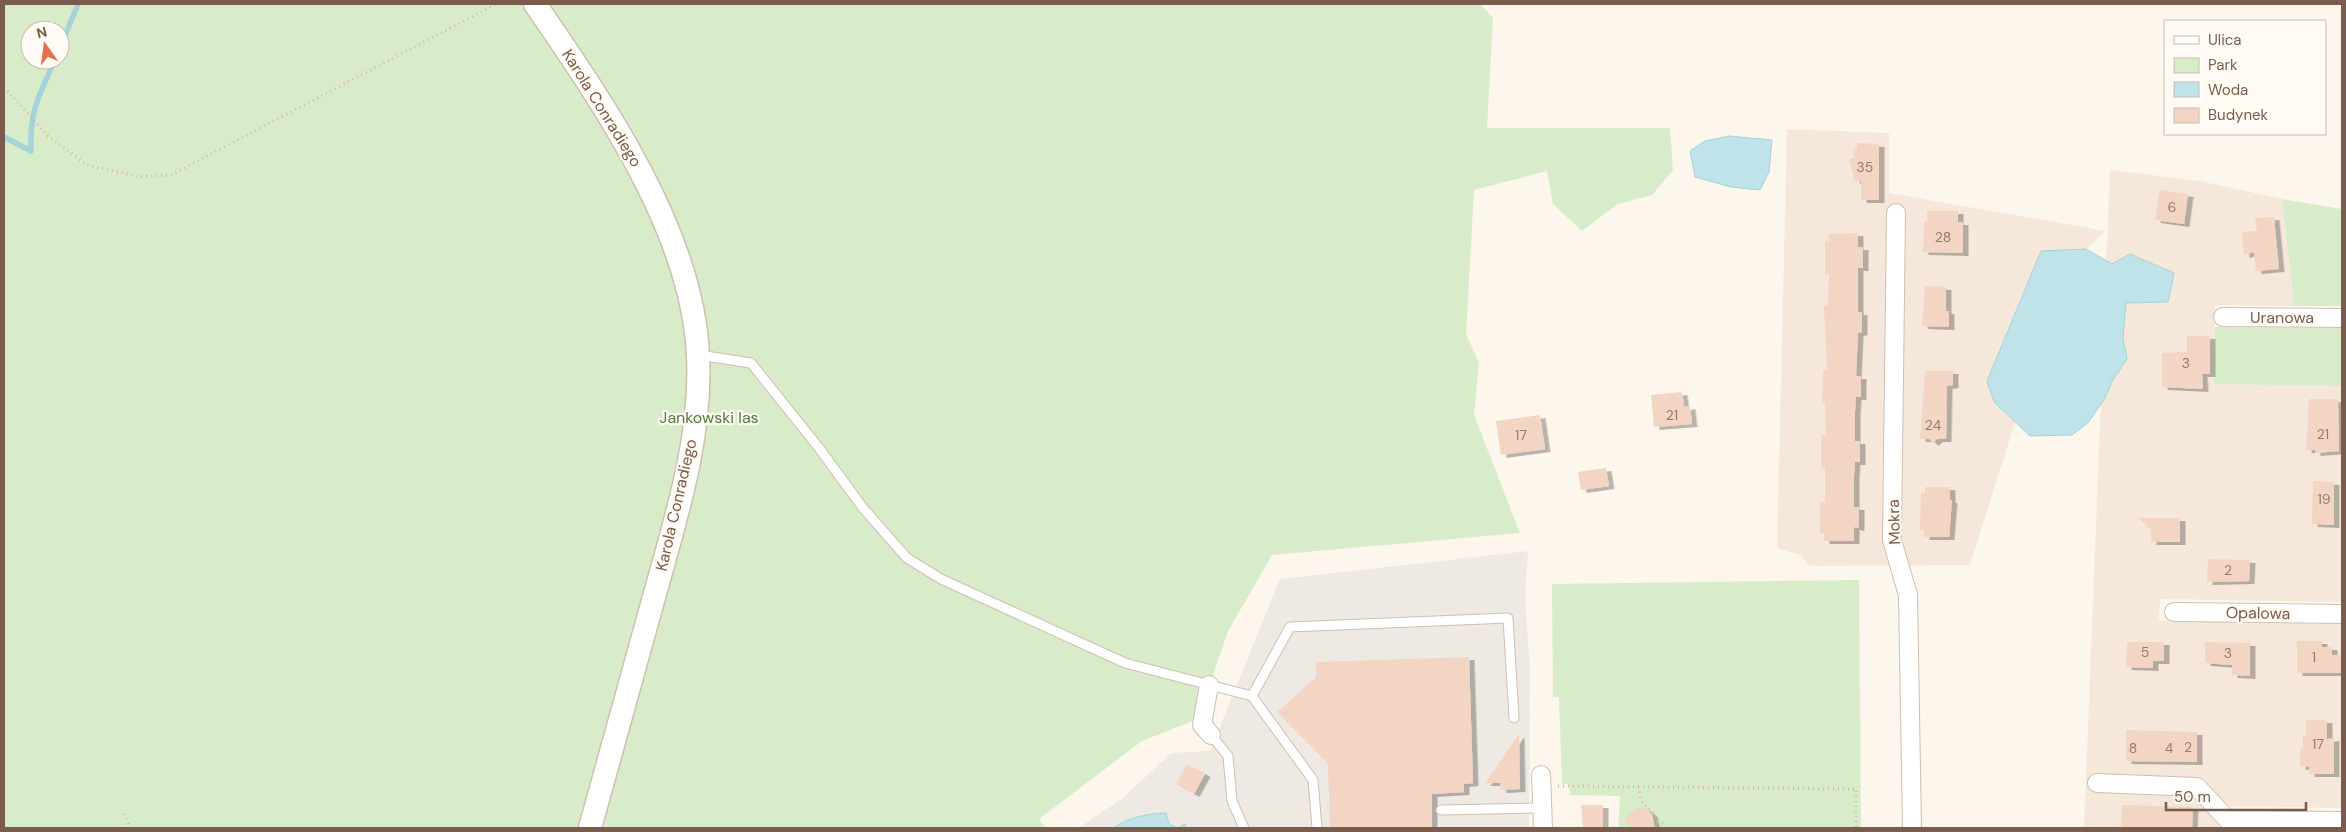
<svg xmlns="http://www.w3.org/2000/svg" width="2346" height="832" viewBox="0 0 2346 832" font-family="'DM Sans',sans-serif">
<style>
.residential{fill:#f5e8da}
.industrial{fill:#efe9e4}
.green{fill:#d8ecc9;fill-rule:evenodd}
.water{fill:#bfe3e8;stroke:#a5d3da}
.lines{fill:none;stroke-linecap:round;stroke-linejoin:round}
.stream{stroke:#a5d3da;stroke-width:5.5}
.building{fill:#f3d5c3;filter:url(#shadow)}
.service-casing{stroke:#d1beb0;stroke-width:11}
.minor-casing{stroke:#d1beb0;stroke-width:20}
.tertiary-casing{stroke:#d1beb0;stroke-width:25}
.path{stroke:#d9b8a5;stroke-width:3;stroke-dasharray:1 4;stroke-linecap:butt}
.service{stroke:#fff;stroke-width:9}
.minor{stroke:#fff;stroke-width:18}
.tertiary{stroke:#fff;stroke-width:22}
.labels{text-anchor:middle;dominant-baseline:central;stroke-width:4.5;stroke-linejoin:round;paint-order:stroke}
.number-label{font-size:14px;fill:#987a6a}
.street-label{font-size:16px;fill:#7a5c4d;stroke:#fffaf3}
.park-label{font-size:16px;fill:#537a41;stroke:#fffaf3}
</style>
<defs>
<filter id="shadow"><feDropShadow dx="5.5" dy="3" stdDeviation="0" flood-color="#0004"/></filter>
</defs>
<rect width="100%" height="100%" fill="#fdf6ec"/>
<path class="residential" d="M1787 129 1889 133V193L2106 231 2086 249 2041 251 1987 381 1994 402 2015 422 1970 565 1810 566 1800 555 1777 548Z
M2110 170 2200 181 2282 199 2294 306 2215 305 2214 383 2342 386V602L2160 599 2159 621 2342 624V806L2340 808 2223 806 2222 828H2084Z"/>
<path class="industrial" d="M1528 551 1525 600 1530 668 1529 828H1078L1123 798 1171 753 1210 751 1280 579Z"/>
<path class="green" d="M4 4H1480L1493 18 1487 128H1670L1673 170 1652 195 1618 204 1582 231 1553 204 1547 171 1474 190 1466 334 1479 363 1474 415 1520 533 1272 555 1228 631 1198 719 1142 741 1039 819 1046 828H4ZM30 30H60V60H30Z
M2282 199 2342 209V306H2294Z
M2215 327 2342 328V386L2214 384Z
M1859 580 1861 828H1618L1620 796 1570 795 1569 784H1562L1559 697H1553L1552 584Z"/>
<path class="water" d="M1729 136 1772 140 1769 172 1760 190 1731 187 1695 177 1690 151 1705 141Z
M2086 249 2112 264 2130 254 2174 273 2168 302 2126 303 2123 338 2127 359 2113 380 2105 398 2088 423 2072 435 2030 436 1994 402 1987 381 2041 251Z
M1166 813 1169 824 1178 828 1185 824 1186 828H1113C1130 817 1145 814 1166 813Z"/>
<g class="lines">
<path class="stream" d="M60 48 78 4
M4 137 31 151C29 112 39 95 55 60"/>
</g>
<path class="building" d="M1857 143 1879 144V200H1861V181H1855L1849 159 1854 158 1853 149H1857Z
M2160 190 2188 194 2184 224 2155 220Z
M1927 211H1958V222H1963V253L1923 252 1924 222H1927Z
M2274 217 2279 269 2256 271 2254 252 2244 255 2242 232 2257 231 2255 218Z
M1858 233V247H1863V268H1858V312H1862V332L1858 333 1856 376H1861V397H1856L1855 411V441H1860V462H1855L1854 475V507H1859V528L1854 527V541H1824V533H1820V502H1825V467L1821 468V435H1826L1825 403H1822L1823 370H1827L1824 305H1828L1829 274H1825V241H1829V234Z
M1925 286 1946 287V311H1949V327L1922 326Z
M2187 336H2210V374H2202L2203 389 2162 387V353L2187 352Z
M1925 371H1953V385L1947 386 1946 439H1937L1933 443 1929 439H1920Z
M1682 392 1684 407 1690 406 1692 424 1654 427 1651 395Z
M2309 399H2338L2339 451 2315 453V450H2306Z
M1540 415 1545 449 1501 455 1496 421Z
M1606 468 1609 486 1581 490 1578 472Z
M2313 481 2334 482V525L2312 524Z
M1925 487H1950V500H1952L1949 537H1924V530H1920L1921 493H1925Z
M2138 518H2180V542H2151V530Z
M2208 559 2250 560 2249 581 2207 582Z
M2297 641H2322V647H2332V655H2342V673H2297Z
M2127 642H2164V661H2153V668L2126 667Z
M2205 642 2250 643V676L2232 675V665L2205 663Z
M1469 657 1473 783 1464 784V792L1432 794V828H1330L1328 764 1277 712 1316 677V662Z
M2306 720H2327V739L2334 738V774H2309V766L2300 767V749H2303V736H2306Z
M2126 730 2197 732V762L2126 761Z
M1519 734 1520 789 1501 790 1500 783H1485Z
M1187 764 1205 774 1194 794 1176 784Z
M1581 805H1603V828H1583Z
M2122 805 2193 807 2192 828H2121Z
M1637 808H1645L1652 814 1655 828H1632L1624 819Z"/>
<g class="lines">
<defs>
<path id="service" d="M699 355 751 363 819 448 863 508 907 558 941 579 1125 663 1252 696 1290 627 1508 618 1514 718
M1252 696 1313 780 1317 828
M1211 735 1228 756 1232 801 1244 828
M1441 810 1543 808"/>
<path id="minor" d="M1896 213 1892 540 1908 595 1912 828
M2223 317 2342 318
M2174 612 2342 614
M1209 685 1202 725 1211 735
M1541 775 1543 828
M2097 783 2197 787 2228 820 2342 821"/>
<path id="tertiary" d="M535 4C603 103 693 232 698 356 702 436 677 514 656 590 634 669 612 749 590 828"/>
</defs>
<use href="#service" class="service-casing"/>
<use href="#minor" class="minor-casing"/>
<use href="#tertiary" class="tertiary-casing"/>
<path class="path" d="M4 87 48 136 87 165 140 177 171 175 496 4
M1558 786 1856 789V828
M1638 787C1640 792 1640 799 1643 803 1650 811 1661 816 1655 828
M124 814 130 828
M1657 823H1664"/>
<use href="#service" class="service"/>
<use href="#minor" class="minor"/>
<use href="#tertiary" class="tertiary"/>
</g>
<g class="labels">
<g class="number-label">
<text x="1865" y="167">35</text>
<text x="2172" y="207">6</text>
<text x="1943" y="237">28</text>
<text x="2186" y="363">3</text>
<text x="1672" y="415">21</text>
<text x="1933" y="425">24</text>
<text x="2323" y="434">21</text>
<text x="1521" y="435">17</text>
<text x="2324" y="499">19</text>
<text x="2228" y="570">2</text>
<text x="2145" y="652">5</text>
<text x="2228" y="653">3</text>
<text x="2314" y="657">1</text>
<text x="2318" y="744">17</text>
<text x="2188" y="747">2</text>
<text x="2133" y="748">8</text>
<text x="2169" y="748">4</text>
</g>
<g class="street-label">
<text transform="translate(602 108) rotate(58)">Karola Conradiego</text>
<text x="2282" y="317">Uranowa</text>
<text transform="translate(676 505) rotate(-77)">Karola Conradiego</text>
<text transform="translate(1894 522) rotate(-92)">Mokra</text>
<text transform="translate(2258 613) rotate(1)">Opalowa</text>
</g>
<g class="park-label">
<text x="709" y="417">Jankowski las</text>
</g>
</g>
<rect width="2346" height="832" fill="none" stroke="#7a5c4d" stroke-width="10"/>
<rect x="2164" y="20" width="162" height="115" fill="#fffaf3" stroke="#cabbb1"/>
<rect x="2174" y="36" width="25" height="8" fill="#ffffff" stroke="#cabbb1"/>
<text x="2208" y="45" font-size="15" fill="#7a5c4d">Ulica</text>
<rect x="2174" y="58" width="25" height="15" fill="#d8ecc9" stroke="#cabbb1"/>
<text x="2208" y="70" font-size="15" fill="#7a5c4d">Park</text>
<rect x="2174" y="82" width="25" height="15" fill="#bfe3e8" stroke="#cabbb1"/>
<text x="2208" y="95" font-size="15" fill="#7a5c4d">Woda</text>
<rect x="2174" y="108" width="25" height="15" fill="#f3d5c3" stroke="#cabbb1"/>
<text x="2208" y="120" font-size="15" fill="#7a5c4d">Budynek</text>
<g transform="translate(45 45) rotate(346)"><circle r="24" fill="#fffaf3" stroke="#cabbb1"/>
<path d="M0-4L9 19L0 12L-9 19Z" fill="#e76f51"/>
<text y="-8" font-size="14" font-weight="bold" text-anchor="middle" fill="#7a5c4d">N</text>
</g>
<path d="M2166 802v8h140v-8" fill="none" stroke="#7a5c4d" stroke-width="2.5"/>
<text x="2174" y="802" font-size="15" fill="#7a5c4d" stroke="#fffaf3" stroke-width="4" paint-order="stroke">50 m</text>
</svg>
